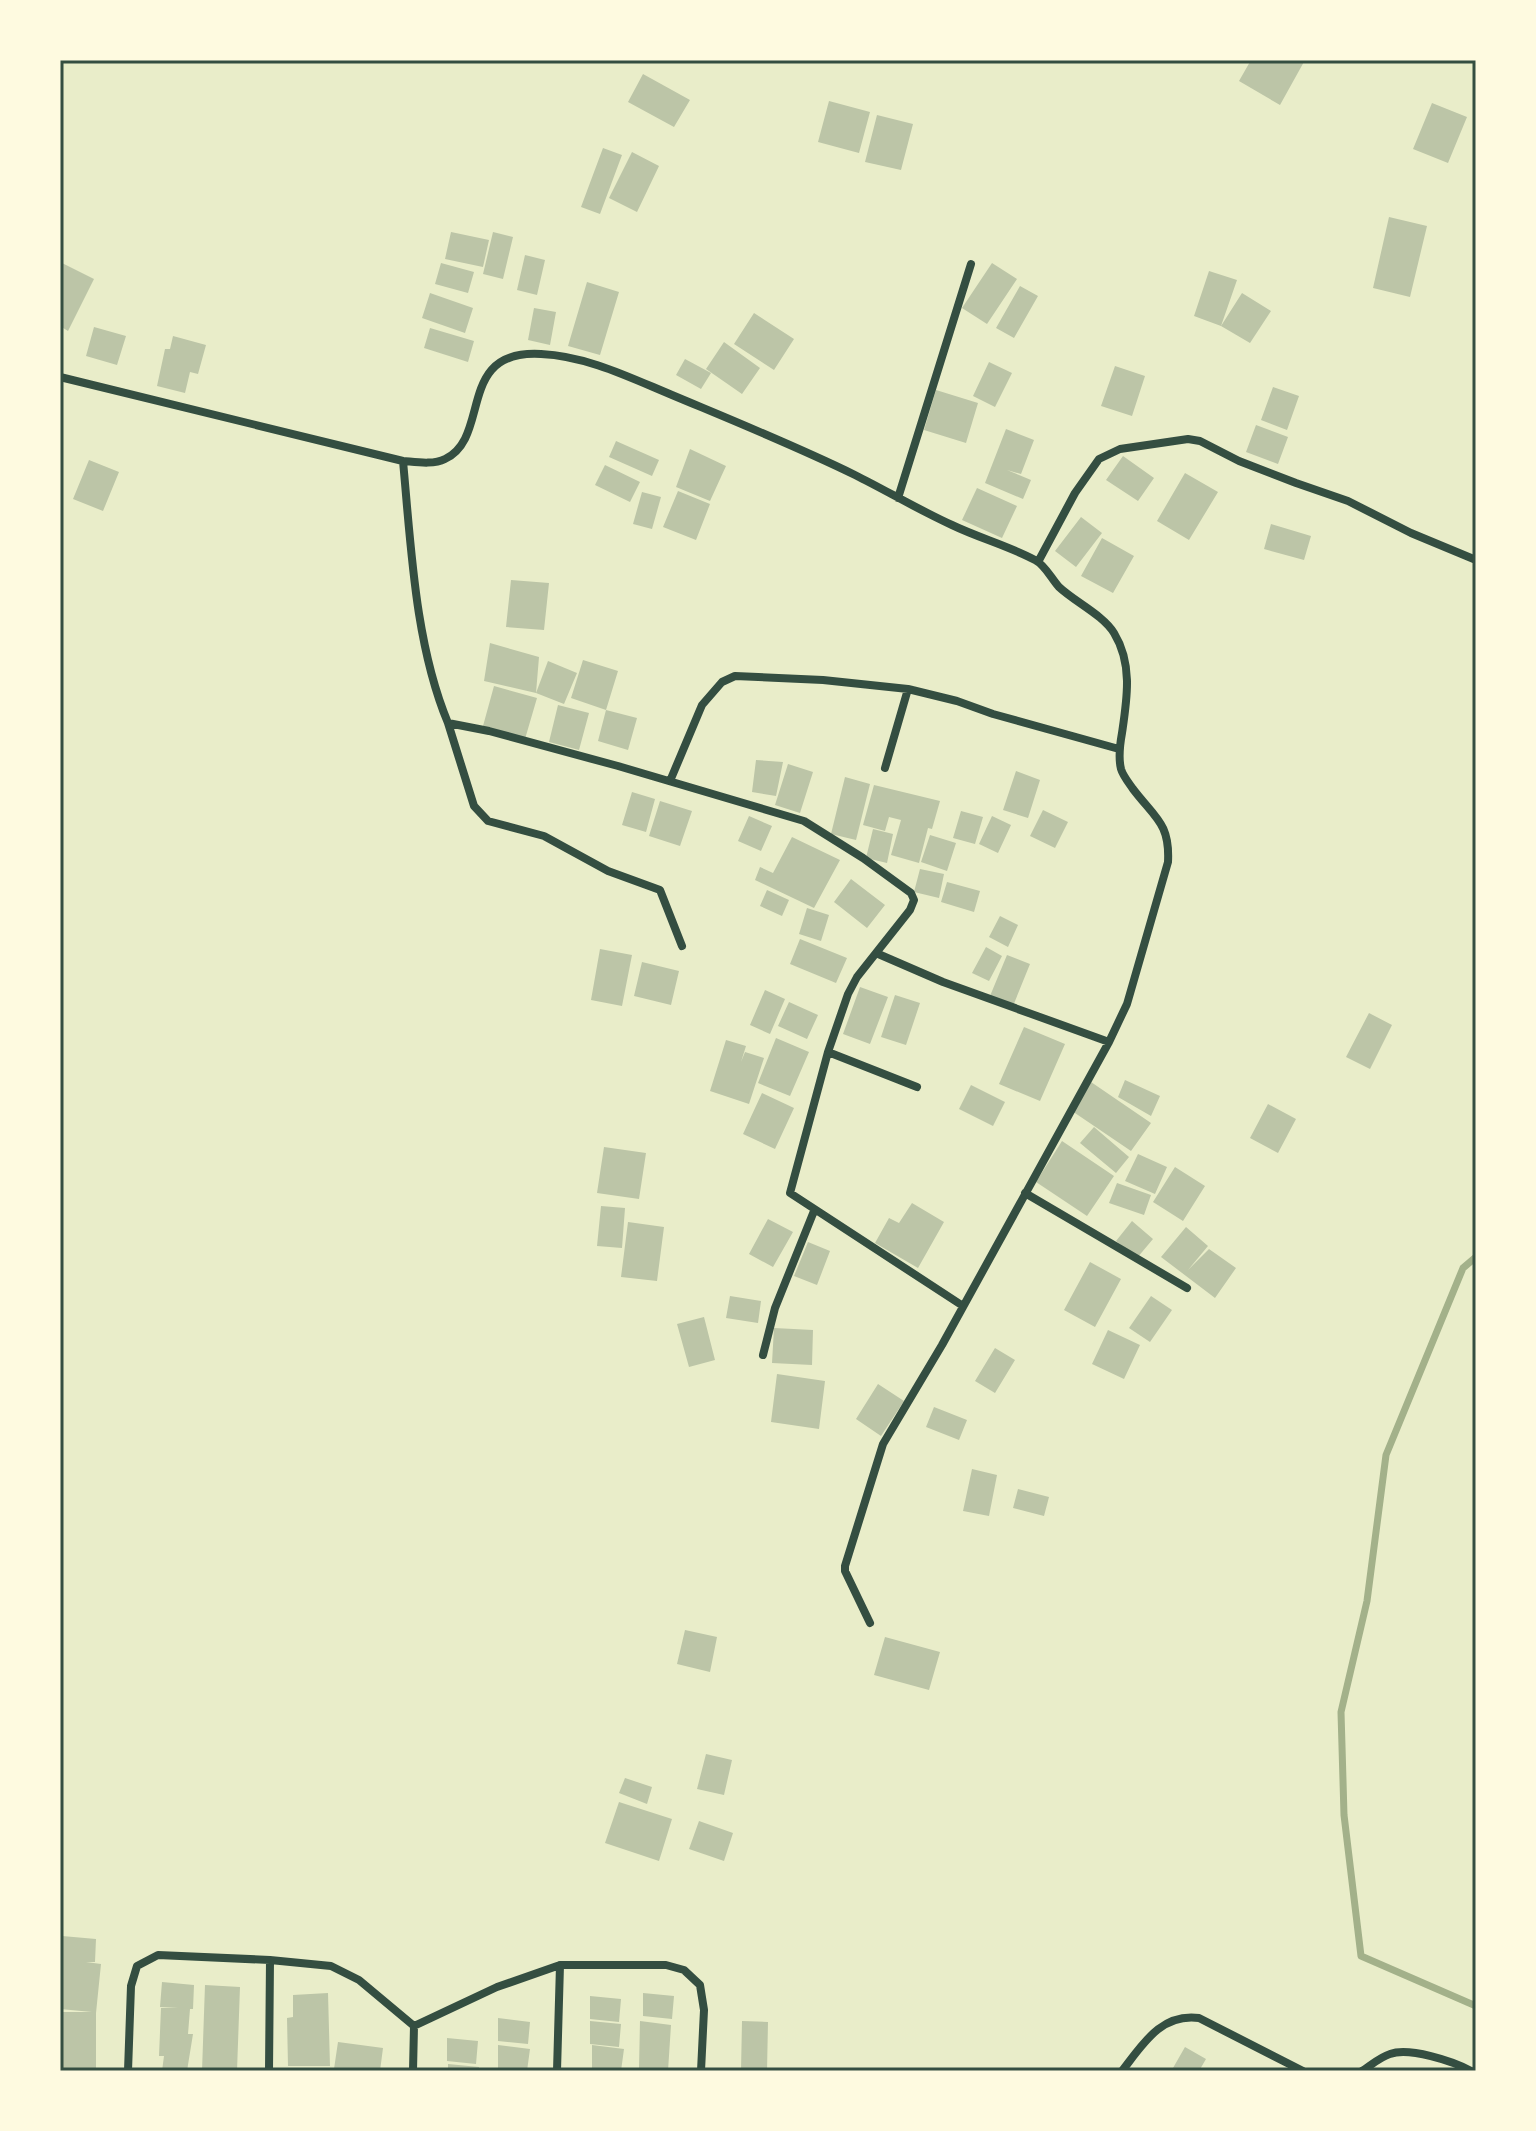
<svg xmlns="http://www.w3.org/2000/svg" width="1536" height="2131" viewBox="0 0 1536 2131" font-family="Helvetica,sans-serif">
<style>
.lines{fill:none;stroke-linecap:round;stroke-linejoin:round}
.stream{stroke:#a3b18a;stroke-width:7}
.building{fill:#bcc5a7}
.minor{stroke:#344e41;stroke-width:8}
.neatline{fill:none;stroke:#344e41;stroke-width:3}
</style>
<rect width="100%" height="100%" fill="#e9edc9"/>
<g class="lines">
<path class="stream" d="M1476 1257 1463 1268 1386 1455 1367 1601 1341 1712 1344 1815 1361 1956 1476 2006"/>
</g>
<path class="building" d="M1251 60H1305L1280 105 1239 81Z
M643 74 690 100 674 127 628 102Z
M829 101 870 112 859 153 818 142Z
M1432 103 1467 117 1448 163 1413 149Z
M877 115 913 124 901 170 865 162Z
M603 148 622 155 600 214 581 207Z
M632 152 659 166 637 212 609 198Z
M1389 217 1427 226 1410 297 1373 288Z
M451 232 489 240 483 267 445 259Z
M493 232 513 237 503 279 483 274Z
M525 255 545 260 537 295 517 290Z
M60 262 94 279 68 331 60 326Z
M441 263 474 272 468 293 435 284Z
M992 263 1017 279 987 324 962 308Z
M1209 271 1237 280 1221 326 1242 293 1271 311 1250 343 1221 326 1194 316Z
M587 282 619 292 600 355 568 346Z
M1020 286 1038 296 1014 338 996 328Z
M430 293 473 308 465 333 422 318Z
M534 308 556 312 550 345 528 340Z
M754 313 794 339 774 370 734 344Z
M94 327 126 336 117 365 86 356Z
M430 328 474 341 468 362 424 348Z
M173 336 206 345 198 374 190 372 185 393 157 386 165 349H170Z
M724 342 760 368 742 394 706 369Z
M685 359 711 373 701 389 676 375Z
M989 362 1012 373 995 407 973 396Z
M1115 366 1145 376 1132 416 1101 406Z
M1273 387 1299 396 1287 430 1261 420Z
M936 390 978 403 966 443 924 430Z
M1256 425 1288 437 1278 464 1246 452Z
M1006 429 1034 440 1021 474 1007 470 1031 480 1023 499 985 483Z
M616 441 659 460 652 476 609 457Z
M690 449 726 466 710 501 676 487Z
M1123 456 1154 478 1138 501 1106 480Z
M89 460 119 472 103 511 73 499Z
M605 465 640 482 630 502 595 485Z
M1185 473 1218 492 1189 540 1157 521Z
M977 488 1017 506 1002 538 962 520Z
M678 491 710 504 696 540 663 527Z
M642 492 661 497 652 529 633 524Z
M1081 517 1102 533 1076 567 1055 551Z
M1271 524 1311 536 1304 560 1264 549Z
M1102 538 1134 556 1113 593 1081 576Z
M511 580 549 583 544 630 506 627Z
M490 643 539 657 536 693 548 661 577 673 564 704 536 693 484 681Z
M583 660 618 671 606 710 571 698Z
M494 686 537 698 525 739 483 726Z
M558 705 589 713 579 750 549 742Z
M606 710 637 718 628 750 598 741Z
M756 760 783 762 776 796 752 792Z
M788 764 813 772 800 813 775 805Z
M1016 771 1040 780 1028 818 1003 810Z
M845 777 870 784 856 840 831 834Z
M874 785 940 801 932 829 928 828 919 863 891 855 901 820 889 817 885 831 863 825Z
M632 792 655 799 646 832 622 825Z
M660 801 692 811 680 846 649 836Z
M1043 810 1068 822 1055 848 1030 836Z
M961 811 983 817 975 844 953 838Z
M749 816 772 826 761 851 738 841Z
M992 816 1011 825 998 853 979 844Z
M873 829 893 834 887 863 866 858Z
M930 835 956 843 947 871 921 862Z
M792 837 840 860 814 908 755 880 760 867 773 873Z
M920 869 944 874 939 898 914 892Z
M851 879 885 905 867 928 834 902Z
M947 882 980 891 974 912 941 902Z
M767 890 789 900 782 916 760 906Z
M807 908 829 915 821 941 799 934Z
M1000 916 1018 925 1008 947 989 937Z
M800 939 847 958 836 983 790 964Z
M986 947 1002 956 989 981 972 973Z
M600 949 632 955 622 1006 591 1000Z
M1007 955 1030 964 1013 1006 990 996Z
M642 962 679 971 671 1005 634 996Z
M860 987 888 997 870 1044 843 1034Z
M765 990 785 999 770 1034 750 1025Z
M895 995 920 1003 906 1045 881 1037Z
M789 1002 818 1015 807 1039 778 1026Z
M1369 1013 1392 1025 1370 1069 1346 1057Z
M1024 1027 1065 1044 1040 1101 999 1084Z
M776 1038 809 1052 790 1096 758 1083Z
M726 1040 746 1046 741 1062 745 1052 764 1058 749 1104 710 1091Z
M1125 1080 1160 1096 1151 1116 1118 1097Z
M1091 1082 1151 1123 1131 1151 1072 1111Z
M971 1085 1005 1102 993 1126 959 1109Z
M762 1093 794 1108 775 1149 743 1134Z
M1268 1104 1296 1119 1278 1153 1250 1138Z
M1094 1127 1129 1157 1116 1173 1080 1143Z
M1062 1141 1114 1176 1087 1216 1036 1182Z
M604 1147 646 1153 639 1199 597 1193Z
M1138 1154 1167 1167 1155 1194 1125 1181Z
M1175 1167 1205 1186 1183 1221 1153 1202Z
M1117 1183 1151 1195 1144 1215 1109 1203Z
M912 1203 944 1222 918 1268 875 1243 889 1218 899 1223Z
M601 1206 625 1208 622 1248 597 1246Z
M768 1219 793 1232 773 1267 749 1254Z
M1132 1221 1153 1239 1137 1258 1116 1241Z
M628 1222 664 1227 657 1281 621 1277Z
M1186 1227 1208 1246 1188 1270 1209 1249 1236 1268 1215 1298 1161 1257Z
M808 1242 830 1251 817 1285 794 1276Z
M1090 1262 1121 1279 1095 1327 1064 1310Z
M730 1296 761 1301 758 1323 726 1318Z
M1151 1296 1172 1310 1150 1342 1129 1328Z
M704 1317 715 1360 689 1367 677 1324Z
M774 1328 813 1330 812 1365 772 1363Z
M1108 1330 1140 1345 1124 1379 1092 1364Z
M995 1348 1015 1360 995 1393 975 1381Z
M777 1374 825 1381 819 1429 771 1422Z
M878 1384 904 1401 881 1436 856 1419Z
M934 1407 967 1420 959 1440 926 1427Z
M972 1469 997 1475 989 1516 963 1511Z
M1018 1489 1049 1497 1044 1516 1013 1508Z
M685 1630 717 1637 710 1672 677 1664Z
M885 1637 940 1652 929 1690 874 1675Z
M706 1754 732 1760 724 1795 697 1789Z
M625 1778 652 1787 647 1804 619 1793Z
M619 1802 672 1819 659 1861 605 1843Z
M699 1821 733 1833 724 1861 689 1849Z
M62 1936 96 1939 95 1962H86L101 1964 96 2013V2071H60V2012H92L60 2009Z
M162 1982 194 1985 193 2009H190L188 2034H193L187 2071H162L164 2056H159L161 2008H178L160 2007Z
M205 1985 240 1987 237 2071H202Z
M328 1993 330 2066H288L287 2018 293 2017V1995Z
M643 1993 674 1996 672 2019 643 2016Z
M590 1996 621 1999 619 2022 590 2019Z
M498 2018 530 2022 528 2044 498 2041Z
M590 2021 621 2024 619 2047 590 2044Z
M640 2021 671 2025 668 2071 639 2068Z
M742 2021 768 2022 767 2071H741Z
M447 2038 478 2041 476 2064 447 2061Z
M338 2042 383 2048 380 2071 334 2069Z
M498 2045 530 2049 527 2071 501 2069 498 2071Z
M592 2045 624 2049 621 2071 592 2069Z
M1185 2047 1206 2059 1199 2071H1178L1173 2068Z
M448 2064 479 2067V2071H448Z"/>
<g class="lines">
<path class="minor" d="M60 377 403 461C416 462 433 465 445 459 492 437 455 349 541 354 587 356 631 378 672 395 734 421 796 446 855 475 887 491 919 510 952 525 979 538 1009 546 1035 560 1045 565 1051 578 1059 587 1075 602 1103 615 1114 633 1133 664 1127 699 1122 733 1120 744 1118 757 1121 769 1123 776 1129 783 1133 789 1155 818 1170 823 1168 862L1127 1004 1109 1042 942 1345 883 1444 845 1566V1571L870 1623
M403 461C411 546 415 644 448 723L489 731 618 766 804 821 863 858 911 893 914 900 910 910 857 977 848 994 828 1052 790 1193 963 1306
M898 498 971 264
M1038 562 1075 493 1099 459 1120 449 1188 439 1200 441 1239 461 1296 483 1348 501 1411 533 1476 560
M448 723 474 806 488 821 544 836 608 871 660 890 682 946
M885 768 908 689
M670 781 702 705 722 682 735 676 823 680 908 689 957 701 993 714 1119 749
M876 953 943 982 1109 1042
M828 1052 917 1087
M1025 1193 1187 1288
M763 1355 775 1308 814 1211
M414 2026 497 1987 560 1965H666L684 1970 700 1985 704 2010 701 2071
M128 2071 131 1986 137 1966 158 1955 270 1960 331 1966 359 1980 414 2026 413 2071
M269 2071 270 1960
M557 2071 560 1965
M1122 2071C1143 2044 1161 2013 1199 2018L1303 2071
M1362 2071C1370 2066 1380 2057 1390 2054 1409 2047 1453 2061 1471 2071"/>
</g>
<rect width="1536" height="2131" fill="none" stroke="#fefae0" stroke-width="124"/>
<rect x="62" y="62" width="1412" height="2007" class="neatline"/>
</svg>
